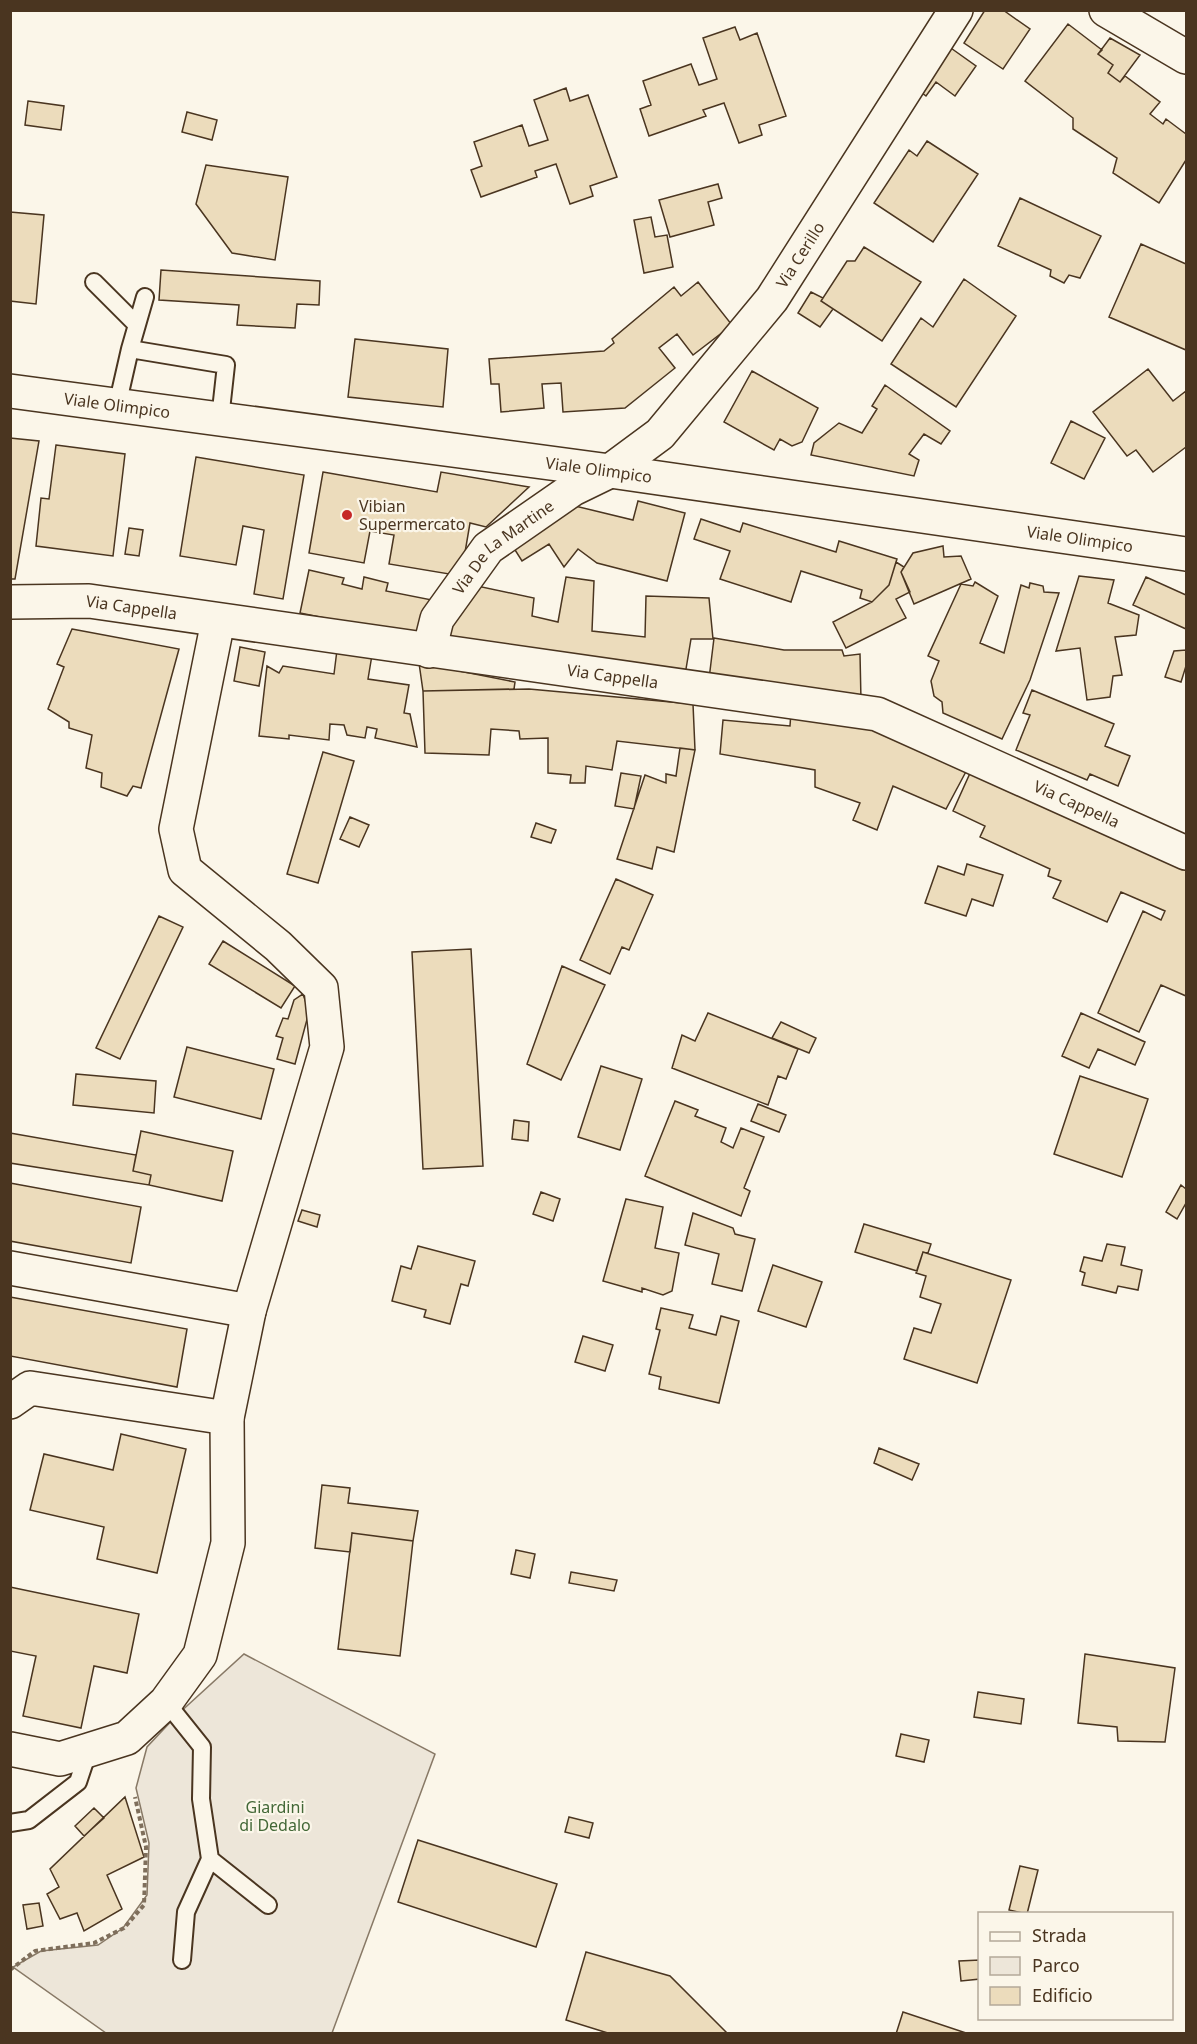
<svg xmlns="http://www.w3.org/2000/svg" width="1197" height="2044" viewBox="0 0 1197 2044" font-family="'Noto Sans',sans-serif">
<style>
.green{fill:#ede6d9;stroke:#887966;stroke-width:1.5}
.building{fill:#ecdcbc;stroke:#4a3520;stroke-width:1.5}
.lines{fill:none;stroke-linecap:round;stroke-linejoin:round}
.lane-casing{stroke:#4a3520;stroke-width:20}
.street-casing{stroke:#4a3520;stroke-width:36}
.secondary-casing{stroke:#4a3520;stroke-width:36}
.path{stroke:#7f6f5c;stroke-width:4;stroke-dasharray:4.5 3;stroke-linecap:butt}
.lane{stroke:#fbf6e9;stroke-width:16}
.street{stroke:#fbf6e9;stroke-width:33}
.secondary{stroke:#fbf6e9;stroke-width:33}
.poi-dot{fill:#c62828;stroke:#fbf6e9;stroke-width:2}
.labels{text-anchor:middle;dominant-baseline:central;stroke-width:4.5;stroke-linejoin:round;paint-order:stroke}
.street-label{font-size:16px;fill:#4a3520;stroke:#fbf6e9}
.poi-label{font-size:16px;fill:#4a3520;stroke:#fbf6e9;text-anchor:start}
.park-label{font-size:16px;fill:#436837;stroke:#fbf6e9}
</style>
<rect width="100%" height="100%" fill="#fbf6e9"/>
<path class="green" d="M244 1654 435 1754 332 2033H106L13 1967 41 1951 98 1945 123 1928 147 1895 149 1843 136 1788 147 1747 177 1715Z"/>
<path class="building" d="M985 10H1003L1030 29 1003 69 964 43Z
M1068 24 1102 50 1098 54 1113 65 1108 73 1120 82 1125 76 1160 102 1150 114 1163 124 1166 119 1186 134V160L1159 203 1113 173 1117 158 1073 129V118L1025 81Z
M735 27 740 40 757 33 786 116 759 125 762 135 739 143 724 103 703 110 706 116 649 136 640 109 651 105 643 81 691 64 699 85 717 79 703 38Z
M1110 38 1140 55 1120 82 1108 73 1113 65 1098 54Z
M948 46 976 66 955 96 936 82 926 96 917 89Z
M566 88 570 101 588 95 617 177 590 186 593 196 570 204 556 164 535 171 537 177 481 197 471 170 482 166 474 142 522 125 529 146 548 140 534 100Z
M28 101 64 106 61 130 25 125Z
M187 112 217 120 212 140 182 132Z
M927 141 978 174 933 242 874 203 909 150 917 156Z
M206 165 288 177 275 260 232 253 196 204Z
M718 184 722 198 708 202 714 225 670 237 659 200Z
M1020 198 1101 236 1080 278 1069 275 1064 283 1050 276 1051 270 998 246Z
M10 212 44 215 36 304 10 301Z
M651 217 655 237 667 235 673 267 644 273 634 220Z
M1141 244 1186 264V350L1109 317Z
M864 247 921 282 882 341 821 301 847 261H855Z
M161 270 320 281 319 305 297 304 295 328 237 325 239 305 159 300Z
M964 279 1016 316 956 407 891 364 921 318 933 327Z
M698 282 732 325 693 355 677 334 659 348 675 368 625 408 563 412 561 383 542 384 544 408 501 412 499 384H491L489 359 604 351 614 343 612 339 674 287 681 296Z
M811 292 823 298 821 301 833 309 820 327 798 313Z
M355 339 448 349 443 407 348 397Z
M1148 369 1173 401 1186 391V447L1153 472 1136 450 1127 456 1093 412Z
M752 371 818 408 802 442 792 446 780 439 774 450 724 422Z
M885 385 950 431 941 444 924 434 909 454 919 460 914 476 811 455 814 443 839 423 862 433 877 409 872 406Z
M1071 421 1105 438 1084 479 1051 463Z
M10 438 39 441 15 579H10Z
M56 445 125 454 113 556 36 546 41 498 49 499Z
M196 457 304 475 283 599 254 594 264 530 243 526 236 565 180 556Z
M323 472 437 492 441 472 529 487 486 527 470 523 461 576 389 564 394 535 370 531 364 563 309 553Z
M638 501 685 513 667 581 597 563 578 549 564 567 549 544 522 561 510 542 571 505 633 520Z
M701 519 740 532 743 523 836 552 839 541 897 559 889 585 872 602 860 598 862 590 801 571 791 602 720 579 730 551 694 539Z
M129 528 143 530 139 556 125 554Z
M943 546 944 557 961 556 971 579 914 604 901 572 913 553Z
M896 562 904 567 901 572 910 592 896 599 906 618 846 648 833 622 872 602 889 585Z
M309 570 344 578 342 584 362 589 364 577 388 583 386 591 432 600 424 638 300 613Z
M1079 576 1114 580 1108 603 1139 615 1136 635 1115 637 1122 675 1113 676 1110 697 1087 700 1080 648 1056 651Z
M566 577 594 581 592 631 645 637 646 596 709 598 713 639H691L685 675 447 640 451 614 468 584 534 598 532 616 558 622Z
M1146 577 1186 595V629L1133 605Z
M975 582 998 596 980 643 1004 653 1021 585 1029 588 1030 583 1043 586 1044 592 1059 593 1030 680 1002 739 943 713 942 702 934 696 931 681 939 661 928 656 961 584 973 586Z
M72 629 179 649 141 788 133 786 127 796 101 787 102 773 86 768 92 735 69 728V722L48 709 64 667 57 664Z
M714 638 784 650H842L844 656 860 654 861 701 709 679Z
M240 647 265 652 259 686 234 681Z
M337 650 372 655 368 679 409 685 404 713 410 714 417 747 375 738 377 729 367 727 365 738 347 735 344 725 330 724 329 740 289 735V739L259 736 267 666 279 673 283 666 334 674Z
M1186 650V666L1181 682 1165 677 1174 651Z
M419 663 515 682 514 689 423 691Z
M529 689 693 704 695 750 617 741 612 770 586 766 585 783H570L571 775 548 773V738L520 739 519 731 491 729 489 755 425 753 423 691Z
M1032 690 1114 724 1105 746 1130 756 1118 786 1090 774 1087 780 1016 750 1030 715 1023 713Z
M791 712 864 725 969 766 946 809 893 786 877 830 853 820 860 803 815 787V770L720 754 723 720 790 726Z
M680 748 695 750 674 852 657 847 652 869 617 859 645 775 666 783V774L676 776Z
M323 752 354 761 318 883 287 874Z
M971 771 1186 868V996L1161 985 1139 1032 1098 1013 1143 911 1161 920 1165 911 1121 892 1107 922 1053 898 1061 881 1048 876 1050 869 980 837 985 826 953 811Z
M621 773 641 776 634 809 615 806Z
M350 817 369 825 359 847 340 839Z
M536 823 556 830 551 843 531 837Z
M967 864 1003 875 993 906 972 899 966 916 925 903 938 866 964 875Z
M616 879 653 895 629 950 622 947 610 974 580 960Z
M159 916 183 927 120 1059 96 1048Z
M223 941 295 986 281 1008 209 964Z
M471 949 483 1166 423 1169 412 952Z
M562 966 605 985 561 1080 527 1064Z
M303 994 309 1012 295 1064 277 1059 283 1038 276 1036 283 1018 288 1019 294 1000Z
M708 1013 798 1049 786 1079 778 1076 768 1105 672 1068 682 1035 695 1041Z
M1081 1013 1145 1042 1135 1065 1098 1049 1089 1068 1062 1056Z
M781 1022 816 1038 809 1053 772 1038Z
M187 1047 274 1069 261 1119 174 1097Z
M601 1066 642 1079 620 1150 578 1137Z
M76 1074 156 1081 154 1113 73 1105Z
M1080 1076 1148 1099 1122 1177 1054 1154Z
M675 1101 698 1110 695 1116 726 1128 721 1142 733 1148 741 1128 764 1137 744 1188 750 1191 741 1216 645 1176Z
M758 1104 786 1115 779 1132 751 1121Z
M514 1120 529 1122 528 1141 512 1139Z
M141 1131 233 1151 222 1201 149 1185 151 1175 133 1171Z
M10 1133 136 1155 133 1171 151 1175 149 1185 10 1163Z
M10 1183 141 1207 131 1263 10 1241Z
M1181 1185 1186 1189V1203L1177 1219 1166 1212Z
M541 1192 560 1199 553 1221 533 1214Z
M626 1199 663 1207 655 1248 679 1253 672 1291 663 1295 642 1288V1292L603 1281Z
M302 1210 320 1215 317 1227 298 1221Z
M693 1213 733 1228 735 1234 755 1239 742 1291 712 1284 719 1254 685 1245Z
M864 1224 931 1244 928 1253 923 1252 917 1271 855 1252Z
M1107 1244 1125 1247 1121 1265 1142 1270 1138 1290 1118 1286 1116 1293 1082 1285 1085 1273 1080 1271 1084 1257 1102 1261Z
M418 1246 475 1261 468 1286 461 1284 450 1324 424 1317 426 1310 392 1301 401 1266 411 1269Z
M923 1252 1011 1280 977 1383 904 1359 914 1328 931 1333 941 1304 920 1297 926 1276 916 1273Z
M773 1265 822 1282 806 1327 758 1311Z
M10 1297 187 1329 177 1387 10 1356Z
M661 1308 693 1315 689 1328 716 1335 721 1316 739 1321 719 1403 659 1389 661 1377 649 1374 660 1330 656 1329Z
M583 1336 613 1345 605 1371 575 1362Z
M121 1434 186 1449 157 1573 97 1559 104 1527 30 1510 44 1454 113 1470Z
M879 1448 919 1464 912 1480 874 1463Z
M322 1485 350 1488 348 1503 418 1511 413 1541 352 1533 350 1552 315 1548Z
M352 1533 413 1541 400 1656 338 1649Z
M516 1550 535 1554 530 1578 511 1574Z
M571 1572 617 1580 614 1591 569 1583Z
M10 1587 139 1614 127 1673 94 1666 81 1728 23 1716 36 1656 10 1651Z
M1085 1654 1175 1668 1165 1742 1118 1741 1117 1727 1078 1723Z
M978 1692 1024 1699 1021 1724 974 1717Z
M901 1734 929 1740 924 1762 896 1756Z
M125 1797 144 1857 107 1875 122 1909 84 1931 77 1913 60 1919 47 1894 59 1887 50 1869Z
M94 1808 104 1818 84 1836 75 1826Z
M569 1817 593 1823 589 1838 565 1832Z
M418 1840 557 1884 536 1947 398 1902Z
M1020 1866 1038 1870 1027 1914 1009 1910Z
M39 1903 43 1926 27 1929 23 1905Z
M586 1952 670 1976 728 2034H611L566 2020Z
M980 1960V1979L961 1981 959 1961Z
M903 2012 969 2034H896Z"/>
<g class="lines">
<defs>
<path id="lane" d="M94 282 137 325
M130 349 145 297
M117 406 130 349 226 365 220 419
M166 1702 202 1747 201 1799 210 1859 186 1912 182 1960
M10 1823 29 1820 78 1782 88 1752
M210 1859 268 1905"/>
<g id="street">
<path d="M1106 10 1186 57"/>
<path id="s1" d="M429 651 437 619 488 548 573 489 610 471 660 434 772 299 956 10"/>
<path d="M10 1268 249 1311"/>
<path d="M10 1402 30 1388 227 1418"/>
<path d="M10 1749 60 1759 127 1738 166 1702 200 1655 228 1543 227 1418 249 1311 327 1047 321 988 278 946 185 870 176 829 218 621"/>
</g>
<g id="secondary">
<path id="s2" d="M10 391 610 471 1186 554"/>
<path id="s3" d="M10 602 89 601 877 714 1186 853"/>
</g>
</defs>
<use href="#lane" class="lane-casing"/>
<use href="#street" class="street-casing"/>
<use href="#secondary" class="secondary-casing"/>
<path class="path" d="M10 1970 35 1951 94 1943 124 1928 144 1905 146 1847 135 1797"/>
<use href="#lane" class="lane"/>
<use href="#street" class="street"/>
<use href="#secondary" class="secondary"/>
</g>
<circle class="poi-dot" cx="347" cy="515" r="6"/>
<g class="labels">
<g class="street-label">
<text stroke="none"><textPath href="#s1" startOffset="555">Via Cerillo</textPath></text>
<text stroke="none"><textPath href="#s2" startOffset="108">Viale Olimpico</textPath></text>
<text stroke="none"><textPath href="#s2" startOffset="594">Viale Olimpico</textPath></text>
<text stroke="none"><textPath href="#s2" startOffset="1080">Viale Olimpico</textPath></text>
<text stroke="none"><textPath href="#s1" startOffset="132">Via De La Martine</textPath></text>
<text stroke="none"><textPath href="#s3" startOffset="122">Via Cappella</textPath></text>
<text stroke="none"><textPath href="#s3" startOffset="608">Via Cappella</textPath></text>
<text stroke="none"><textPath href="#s3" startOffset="1094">Via Cappella</textPath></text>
</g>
<g class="poi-label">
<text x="359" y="506">Vibian<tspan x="359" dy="18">Supermercato</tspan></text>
</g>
<g class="park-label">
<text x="275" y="1807">Giardini<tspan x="275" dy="18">di Dedalo</tspan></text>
</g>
</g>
<rect width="1197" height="2044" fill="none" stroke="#4a3520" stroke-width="24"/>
<rect x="978" y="1912" width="195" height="108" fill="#fbf6e9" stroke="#b4a999" stroke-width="1.5"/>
<rect x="990" y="1932" width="30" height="9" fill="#fbf6e9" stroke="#b4a999" stroke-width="1.5"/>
<text x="1032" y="1942" font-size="18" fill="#4a3520">Strada</text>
<rect x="990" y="1957" width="30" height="18" fill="#ede6d9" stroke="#b4a999" stroke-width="1.5"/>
<text x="1032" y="1972" font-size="18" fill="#4a3520">Parco</text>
<rect x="990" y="1987" width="30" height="18" fill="#ecdcbc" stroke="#b4a999" stroke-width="1.5"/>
<text x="1032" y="2002" font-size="18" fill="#4a3520">Edificio</text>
</svg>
